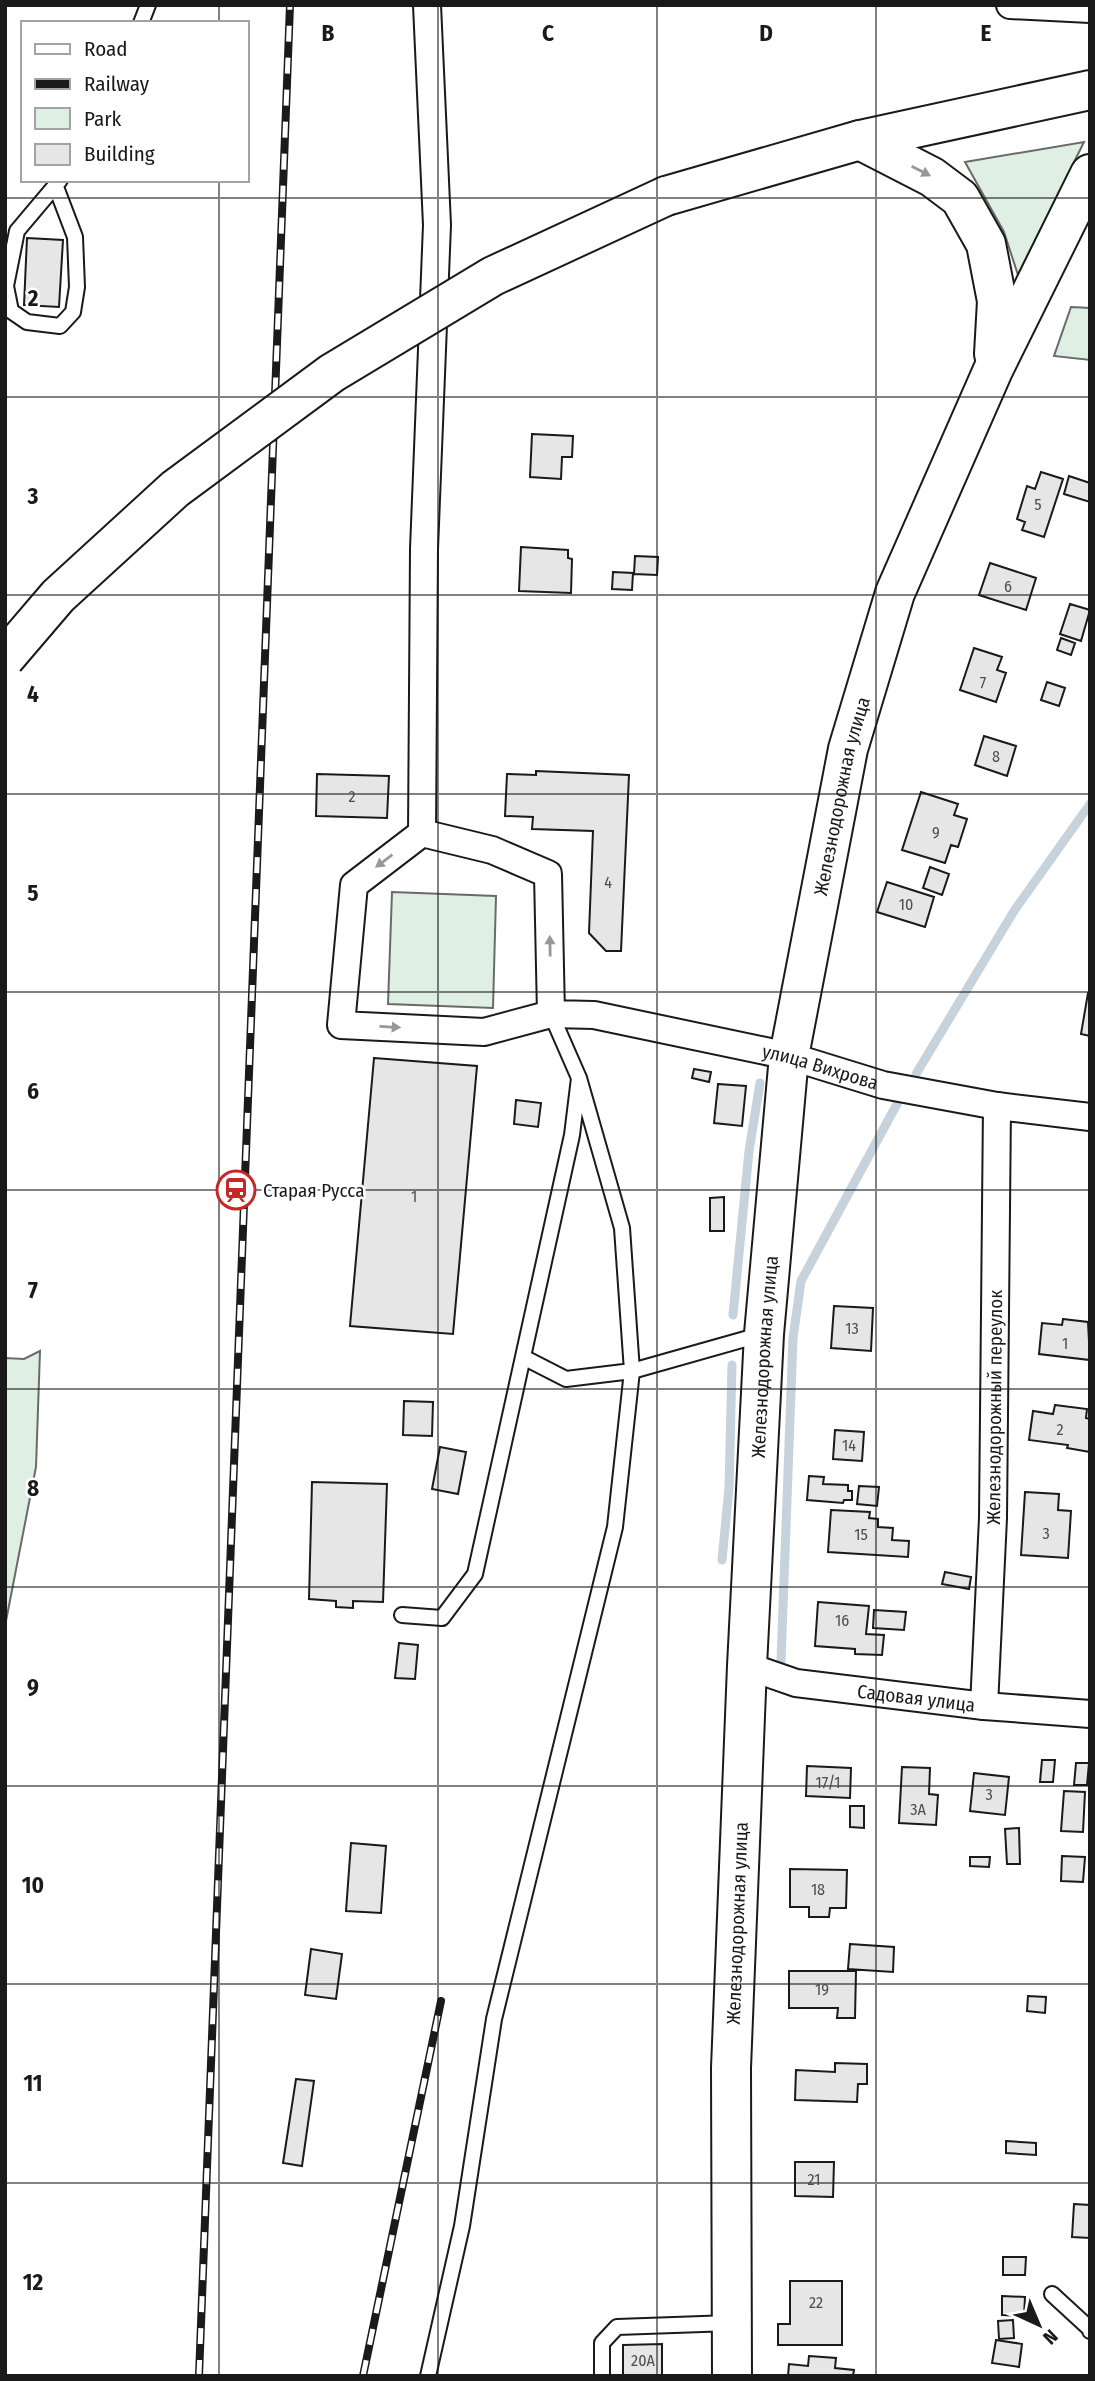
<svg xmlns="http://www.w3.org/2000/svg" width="1095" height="2381" viewBox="0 0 1095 2381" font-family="'Fira Sans Condensed',sans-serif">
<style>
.green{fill:#e0efe3;stroke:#6a6a6a;stroke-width:2}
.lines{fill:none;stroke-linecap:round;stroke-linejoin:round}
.stream{stroke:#c6d2dc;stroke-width:9}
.building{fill:#e6e6e6;stroke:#1a1a1a;stroke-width:2}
.lane-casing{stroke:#1a1a1a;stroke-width:18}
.street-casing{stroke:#1a1a1a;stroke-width:30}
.secondary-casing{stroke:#1a1a1a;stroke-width:42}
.primary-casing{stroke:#1a1a1a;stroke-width:42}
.lane{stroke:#fff;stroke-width:14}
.street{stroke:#fff;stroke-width:26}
.secondary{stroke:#fff;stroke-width:38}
.primary{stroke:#fff;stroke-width:38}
.rail-casing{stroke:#1a1a1a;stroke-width:8}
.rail{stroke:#fff;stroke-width:5;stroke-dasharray:16;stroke-linecap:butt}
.primary-bridge-casing{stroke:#1a1a1a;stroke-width:42;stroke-linecap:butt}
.primary-bridge{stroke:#fff;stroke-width:38}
.oneway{fill:#989898}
.grid{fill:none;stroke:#1a1a1a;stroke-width:2;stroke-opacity:0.55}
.labels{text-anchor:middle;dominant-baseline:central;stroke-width:5;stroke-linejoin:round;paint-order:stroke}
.number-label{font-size:16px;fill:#4d4d4d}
.street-label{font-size:19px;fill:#1a1a1a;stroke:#fff}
.poi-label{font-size:19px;fill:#1a1a1a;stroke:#fff;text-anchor:start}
.grid-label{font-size:23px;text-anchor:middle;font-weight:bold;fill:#1a1a1a;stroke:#fff;stroke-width:5;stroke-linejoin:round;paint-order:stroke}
</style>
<rect width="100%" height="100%" fill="#fff"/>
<path class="green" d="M1084 142 1018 275 1004 232 965 162Z
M1071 307 1090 308V360L1054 356Z
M392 892 496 896 493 1008 388 1004Z
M40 1351 36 1467 5 1626V1358L24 1359Z"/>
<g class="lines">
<path class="stream" d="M916 1074 1014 911 1090 804
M733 1315 749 1151 760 1083
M722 1560 729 1488 732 1365
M781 1661 793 1338 801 1281 897 1104"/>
</g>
<path class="building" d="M27 238 63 240 59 307 24 305Z
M532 434 573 436 572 457H562L561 479 530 477Z
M1041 472 1063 479 1044 537 1022 530 1025 522 1017 519 1027 486 1035 489Z
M1069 476 1090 483V502L1064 494Z
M521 547 568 550V558L572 559 571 593 519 591Z
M635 556 658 557 657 575 634 574Z
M990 563 1036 578 1026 610 979 595Z
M613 572 633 573 632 590 612 589Z
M1070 604 1090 610 1081 641 1060 634Z
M1061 638 1075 643 1071 655 1057 650Z
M974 648 1002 657 997 670 1006 673 996 702 960 690Z
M1047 682 1065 688 1059 706 1041 700Z
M984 736 1016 746 1007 776 975 765Z
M536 771 629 775 621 951H606L589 933 593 831 532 829 533 817 505 816 507 774 536 775Z
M317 774 389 776 387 818 316 816Z
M921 792 958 804 954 815 967 819 958 847 951 845 945 863 902 850Z
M930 867 949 874 942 895 923 888Z
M887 882 934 897 925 927 877 912Z
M1088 993H1090V1036L1081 1034Z
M374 1058 477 1066 453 1334 350 1326Z
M694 1069 711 1072 709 1082 692 1078Z
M718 1084 746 1086 742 1126 714 1123Z
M516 1100 541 1103 538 1127 514 1124Z
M724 1197V1231H710V1198Z
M834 1306 873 1308 871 1351 831 1348Z
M1063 1319 1088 1322 1090 1360 1039 1354 1042 1323 1062 1325Z
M404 1401 433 1402 432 1436 403 1435Z
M1055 1405 1087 1409 1086 1418 1090 1419V1452L1067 1448 1068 1445 1029 1440 1033 1411 1053 1414Z
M835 1430 864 1432 862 1461 833 1459Z
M440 1447 466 1452 458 1494 432 1489Z
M809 1476 824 1477 823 1484 848 1485V1491H852V1500H844L843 1503 807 1500Z
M312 1482 387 1484 383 1602 353 1601V1608L336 1607V1601L309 1599Z
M859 1486 879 1487 877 1506 857 1504Z
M1025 1492 1059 1494 1058 1510 1071 1511 1068 1558 1021 1555Z
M831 1510 870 1512 869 1518 878 1519V1527L893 1528 892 1540 909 1541 908 1557 828 1552Z
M945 1572 971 1577 969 1589 942 1584Z
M818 1602 869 1606 866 1634 884 1635 882 1655 855 1654V1649L815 1646Z
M874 1610 906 1612 904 1630 873 1628Z
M399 1643 418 1645 415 1679 395 1678Z
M1042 1760H1055L1053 1782H1040Z
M1076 1763H1089L1087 1785H1074Z
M807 1766 851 1768 850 1798 806 1796Z
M902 1767 930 1768 929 1794 938 1795 936 1825 899 1823Z
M974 1773 1009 1777 1005 1815 970 1811Z
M1064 1791 1085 1792 1083 1832 1061 1831Z
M850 1806H864V1828L850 1827Z
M1019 1828 1020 1864H1007L1005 1829Z
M351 1843 386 1846 381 1913 346 1911Z
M1062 1856 1085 1857 1083 1882 1061 1881Z
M970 1857H990L989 1867 970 1866Z
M790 1869 847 1870 846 1908H830L829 1917H809V1907H790Z
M850 1944 894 1947 893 1972 848 1969Z
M311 1949 342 1954 336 1999 305 1995Z
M789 1971H856L855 2018H837L838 2008H789Z
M1028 1996 1046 1997 1045 2013 1027 2011Z
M835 2063 867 2064V2084H858L857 2102 795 2100 796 2070 835 2072Z
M296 2079 314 2081 302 2166 283 2163Z
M1006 2141 1036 2143V2155L1006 2153Z
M795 2162H834L833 2197 795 2196Z
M1074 2204 1090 2205V2238L1072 2237Z
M1003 2257H1026L1025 2275H1003Z
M790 2281H842V2345H778V2324H790Z
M1002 2296 1025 2297 1024 2316 1002 2315Z
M1013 2320 1014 2338 999 2339 998 2321Z
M996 2340 1022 2344 1019 2367 992 2363Z
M662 2344V2376H623V2345Z
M809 2356 836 2358 835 2368 854 2370 853 2376H788L789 2364 808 2366Z"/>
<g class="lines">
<defs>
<path id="lane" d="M141 23 148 5
M56 187 75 237 77 287 73 312 60 326 27 322 11 311 6 286 17 231 60 180
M523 1357 566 1379 632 1371 763 1334
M402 1615 442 1618 475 1574 572 1135 579 1078 551 1014
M1052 2294 1089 2328 1090 2331
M428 2376 462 2226 494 2019 615 1527 632 1371 622 1228 579 1078
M602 2376V2343L617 2327 731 2323"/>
<g id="street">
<path d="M1010 5 1090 9"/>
<path d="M422 833 424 549 437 225 427 5"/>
<path id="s1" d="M551 1014 548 874 492 850 422 833 354 885 341 1025 484 1032 551 1014 594 1015 789 1056 883 1085 997 1106 1090 1117"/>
<path id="s2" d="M747 1666 796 1683 984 1706 1090 1714"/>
<path id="s3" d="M984 1706 993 1518 997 1106"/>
</g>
<g id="secondary">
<path d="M860 140 932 177 960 198 986 244 997 301 994 354"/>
<path id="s4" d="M732 2376 731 2068 747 1666 764 1334 789 1056 848 749 895 593 993 370 1090 174"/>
</g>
<path id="primary" d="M666 196 860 140 1090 90"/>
</defs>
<use href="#lane" class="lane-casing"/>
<use href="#street" class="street-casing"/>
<use href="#secondary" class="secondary-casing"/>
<use href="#primary" class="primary-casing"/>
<use href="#lane" class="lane"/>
<use href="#street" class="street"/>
<use href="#secondary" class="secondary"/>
<use href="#primary" class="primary"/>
<defs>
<path id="rail" d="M199 2376 290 5
M363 2376 441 2001"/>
</defs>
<use href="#rail" class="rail-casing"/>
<use href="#rail" class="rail"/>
<defs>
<path id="primary-bridge" d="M5 658 58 596 175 489 332 373 493 276 666 196"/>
</defs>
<use href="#primary-bridge" class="primary-bridge-casing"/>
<use href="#primary-bridge" class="primary-bridge"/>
</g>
<defs><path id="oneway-solid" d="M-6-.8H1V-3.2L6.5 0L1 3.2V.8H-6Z" transform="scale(1.75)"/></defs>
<g class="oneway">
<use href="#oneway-solid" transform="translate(921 171) rotate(27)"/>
<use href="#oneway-solid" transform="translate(384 861) rotate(143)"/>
<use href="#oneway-solid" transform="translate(550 946) rotate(-91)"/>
<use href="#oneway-solid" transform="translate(390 1027) rotate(3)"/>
</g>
<path class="grid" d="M219 5V23M438 5V2376M657 5V2376M876 5V2376M219 180V2376M5 198H1090M5 397H1090M5 595H1090M5 794H1090M5 992H1090M5 1190H1090M5 1389H1090M5 1587H1090M5 1786H1090M5 1984H1090M5 2183H1090"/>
<defs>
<symbol id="station-ring" viewBox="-11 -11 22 22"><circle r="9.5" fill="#fff" stroke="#c62828" stroke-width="1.5"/><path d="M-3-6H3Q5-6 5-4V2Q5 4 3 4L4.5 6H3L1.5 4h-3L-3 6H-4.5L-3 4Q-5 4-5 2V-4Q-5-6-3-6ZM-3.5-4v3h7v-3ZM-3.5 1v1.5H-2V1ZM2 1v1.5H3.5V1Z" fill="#c62828"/></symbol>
</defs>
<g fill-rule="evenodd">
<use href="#station-ring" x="214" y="1168" width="44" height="44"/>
</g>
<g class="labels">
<g class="number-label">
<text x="1038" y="504">5</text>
<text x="1008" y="586">6</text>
<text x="983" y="682">7</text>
<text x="996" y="756">8</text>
<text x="352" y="796">2</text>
<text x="936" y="832">9</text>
<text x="608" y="882">4</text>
<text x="906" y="904">10</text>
<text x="414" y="1196">1</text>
<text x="852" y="1328">13</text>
<text x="1065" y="1343">1</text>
<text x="1060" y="1429">2</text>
<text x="849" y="1445">14</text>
<text x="1046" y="1533">3</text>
<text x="861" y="1534">15</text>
<text x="842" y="1620">16</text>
<text x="828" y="1782">17/1</text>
<text x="989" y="1794">3</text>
<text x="918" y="1809">3А</text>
<text x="818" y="1889">18</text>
<text x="822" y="1989">19</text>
<text x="814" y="2179">21</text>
<text x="816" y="2302">22</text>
<text x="643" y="2360">20А</text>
</g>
<g class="street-label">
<text stroke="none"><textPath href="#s4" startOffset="1587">Железнодорожная улица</textPath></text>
<text stroke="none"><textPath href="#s1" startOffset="987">улица Вихрова</textPath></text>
<text stroke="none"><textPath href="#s4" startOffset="1020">Железнодорожная улица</textPath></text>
<text stroke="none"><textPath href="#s3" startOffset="299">Железнодорожный переулок</textPath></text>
<text stroke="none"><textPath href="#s2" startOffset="173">Садовая улица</textPath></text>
<text stroke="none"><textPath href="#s4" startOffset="453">Железнодорожная улица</textPath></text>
</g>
<g class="poi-label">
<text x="263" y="1190">Старая Русса</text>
</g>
</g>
<g class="grid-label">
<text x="328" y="41">B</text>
<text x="548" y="41">C</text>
<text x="766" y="41">D</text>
<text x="986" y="41">E</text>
<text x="33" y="306">2</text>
<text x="33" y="504">3</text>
<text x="33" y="702">4</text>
<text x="33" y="901">5</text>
<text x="33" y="1099">6</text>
<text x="33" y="1298">7</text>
<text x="33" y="1496">8</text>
<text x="33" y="1695">9</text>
<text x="33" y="1893">10</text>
<text x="33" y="2091">11</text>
<text x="33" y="2290">12</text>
</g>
<rect width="1095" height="2381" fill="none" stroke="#1a1a1a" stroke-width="14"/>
<rect x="21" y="21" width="228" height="161" fill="#ffffff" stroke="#a3a3a3" stroke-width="2"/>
<rect x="35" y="44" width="35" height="10" fill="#ffffff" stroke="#a3a3a3" stroke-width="2"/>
<text x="84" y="56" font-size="21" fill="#1a1a1a">Road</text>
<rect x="35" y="79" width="35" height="10" fill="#1a1a1a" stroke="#a3a3a3" stroke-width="2"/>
<text x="84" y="91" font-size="21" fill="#1a1a1a">Railway</text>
<rect x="35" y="108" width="35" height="21" fill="#e0efe3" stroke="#a3a3a3" stroke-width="2"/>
<text x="84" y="126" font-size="21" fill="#1a1a1a">Park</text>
<rect x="35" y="144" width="35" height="21" fill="#e6e6e6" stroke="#a3a3a3" stroke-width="2"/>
<text x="84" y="161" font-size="21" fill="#1a1a1a">Building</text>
<g transform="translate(1039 2325) rotate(136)" stroke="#ffffff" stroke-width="5" paint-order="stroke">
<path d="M0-5L12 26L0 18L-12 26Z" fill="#1a1a1a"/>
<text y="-10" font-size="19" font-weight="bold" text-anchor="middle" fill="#1a1a1a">N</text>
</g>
</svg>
